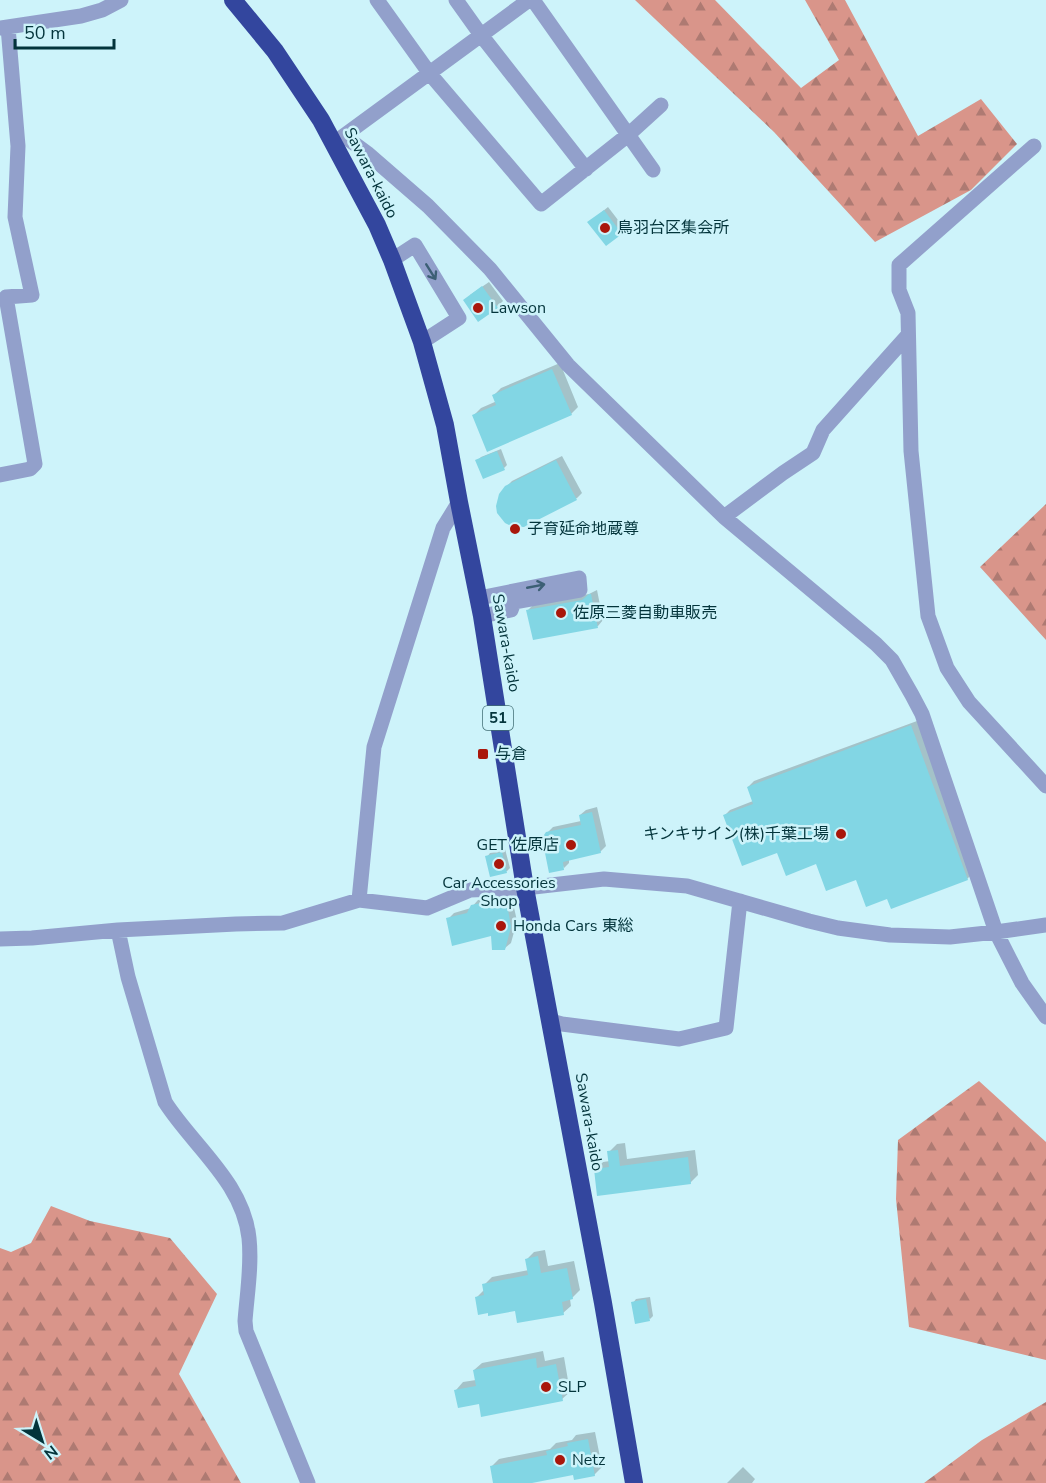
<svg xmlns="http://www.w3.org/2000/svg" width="1046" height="1483" viewBox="0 0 1046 1483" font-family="'Nunito Sans','Noto Sans JP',sans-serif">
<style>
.forest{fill:url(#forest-firs)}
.shadow{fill:#0003}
.building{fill:#82d6e4}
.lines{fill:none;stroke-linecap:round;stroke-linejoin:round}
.minor{stroke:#92a0cb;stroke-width:15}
.highway{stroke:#33469e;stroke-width:18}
.oneway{stroke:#3c5f75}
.poi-dot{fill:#a9170b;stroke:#cdf3fa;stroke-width:2}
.labels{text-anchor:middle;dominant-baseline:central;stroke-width:5;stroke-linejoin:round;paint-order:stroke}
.shield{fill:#cdf3fa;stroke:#406d74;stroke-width:1.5}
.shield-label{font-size:15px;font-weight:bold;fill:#03343b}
.street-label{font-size:16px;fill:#03343b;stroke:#cdf3fa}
.poi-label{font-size:16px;fill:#03343b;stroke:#cdf3fa;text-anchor:start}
</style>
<defs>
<pattern id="forest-firs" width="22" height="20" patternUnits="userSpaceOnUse" patternTransform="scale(1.5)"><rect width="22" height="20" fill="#d9958a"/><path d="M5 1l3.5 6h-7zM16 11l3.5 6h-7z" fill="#ae7a72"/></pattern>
</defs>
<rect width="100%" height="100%" fill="#cdf3fa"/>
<path class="forest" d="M635 0H715L801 88 839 60 805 0H845L918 136 981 99 1017 144 971 190 875 242 774 132Z
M1046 504V640L980 567Z
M979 1081 1046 1142V1360L909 1327 896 1199 898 1140Z
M51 1206 90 1221 170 1238 217 1294 179 1374 241 1483H0V1248L11 1252 31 1243Z
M1046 1402V1483H924L982 1440Z"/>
<path class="shadow" d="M608 207 625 229 606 244 593 219Z
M489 282 503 301 497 307 470 295Z
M560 363 578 407 571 414 473 416 481 408 497 401 494 395 501 388Z
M501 449 507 465 504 468 477 461 481 457Z
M562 456 582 493 577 498 523 526 506 487 512 481Z
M597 590 603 620 598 626 534 639 528 610 534 604 589 594Z
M917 721 973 873 967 879 888 897 857 878 817 862 778 851 725 815 730 810 753 801 748 787 754 781Z
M597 807 606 846 600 852 569 859V863L564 868 547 833 553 827 581 821 580 815 586 810Z
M505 849 510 868 507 871 491 875 487 857 490 853Z
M511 894 517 921 511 943 505 948 492 934 448 919 454 913 471 908 478 900Z
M625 1143 627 1159 695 1150 698 1175 690 1183 595 1170 603 1162 610 1161 609 1152 617 1144Z
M545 1250 548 1266 574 1261 580 1290 572 1298 570 1299 571 1306 563 1313 516 1309 476 1298 484 1290V1285L492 1277 529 1270 527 1259 534 1252Z
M650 1297 653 1316 650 1319 633 1303 636 1299Z
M543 1351 545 1361 564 1357 570 1392 562 1399 480 1402 456 1390 463 1382 476 1380 474 1370 482 1363Z
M595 1432 602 1467 594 1475 574 1473 524 1483H494L491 1467 499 1459 550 1449 556 1443 572 1440 576 1435Z
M743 1467 755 1479 752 1483H727Z"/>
<path class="building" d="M604 210 622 234 606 246 587 222Z
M482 286 498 308 478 322 463 300Z
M552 369 572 415 487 452 472 415 496 405 492 395Z
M497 451 505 470 483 479 475 460Z
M556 460 577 500 524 527 511 526 505 523 497 513 496 506 499 494 505 486Z
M589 594H591L598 628 533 640 526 610 582 600Z
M911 725 968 880 891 909 887 899 866 907 856 880 826 891 816 864 786 876 777 853 742 866 723 815 753 804 747 787Z
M592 812 601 853 563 862 564 870 549 873 542 838 546 832 581 825 579 815Z
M502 852 507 873 490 877 485 856Z
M506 898 511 927 505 950H492L491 936 452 946 446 918 467 913 471 905Z
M618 1150 620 1166 688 1157 691 1184 597 1196 594 1169 609 1167 607 1151Z
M538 1256 541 1273 567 1268 573 1299 562 1302 564 1315 517 1323 515 1311 488 1316V1313L478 1315 475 1297 484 1295 482 1284 528 1275 525 1259Z
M646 1299 650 1321 635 1324 631 1302Z
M536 1358 537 1368 556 1364 563 1401 481 1417 479 1404 458 1408 454 1390 476 1386 473 1370Z
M588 1439 595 1476 574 1480 573 1475 532 1483H493L490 1466 547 1455 546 1451 568 1446 567 1443Z"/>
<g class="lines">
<path class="minor" d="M377 0 430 74 541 204 628 135 661 105
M456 0 481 35 586 169
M533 0 653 170
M0 28 81 16 102 10 121 0
M344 136 367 153 428 206 490 269 568 365 724 517 876 644 892 660 912 695 922 714 996 932 1022 983 1046 1017
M338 140 529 0
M1034 146 899 265V290L908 313 911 451 928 616 947 668 969 702 1046 786
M392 260 415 245 459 318 422 342
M0 475 30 469 35 464 6 297 32 295 15 217 18 146 8 27
M724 517 783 473 813 453 823 430 908 335
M479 598 579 578 580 590 514 602 511 610 482 616
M359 900 374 747 443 528 459 502
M118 930 128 977 165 1102C193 1146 243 1182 249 1238 252 1265 247 1294 245 1321L246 1331 308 1483
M0 939 32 938 118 930 236 924 283 923 359 900 427 908 470 890 525 888 604 879 687 886 809 921 838 928 890 935 950 937 996 932 1046 925
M551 1021 562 1024 679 1039 726 1028 740 901"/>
<path class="highway" d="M233 0 275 51 321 120 377 225 392 260 422 342 445 425 459 502 482 616 525 888 603 1303 634 1483"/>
</g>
<defs><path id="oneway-shaft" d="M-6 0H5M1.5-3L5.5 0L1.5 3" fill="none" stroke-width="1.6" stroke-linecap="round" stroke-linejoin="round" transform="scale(1.5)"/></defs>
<g class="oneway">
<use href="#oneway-shaft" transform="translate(431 272) rotate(58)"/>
<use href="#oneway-shaft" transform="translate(536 586) rotate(-11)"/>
</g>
<g class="poi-dot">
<circle cx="605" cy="228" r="6"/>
<circle cx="478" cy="308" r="6"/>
<circle cx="515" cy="529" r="6"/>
<circle cx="561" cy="613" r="6"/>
<rect x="477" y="748" width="12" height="12" rx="3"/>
<circle cx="841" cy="834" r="6"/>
<circle cx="571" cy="845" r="6"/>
<circle cx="499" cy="864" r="6"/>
<circle cx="501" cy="926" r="6"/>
<circle cx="546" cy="1387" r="6"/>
<circle cx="560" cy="1460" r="6"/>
</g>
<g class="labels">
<rect class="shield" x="483" y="706" width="30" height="24" rx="4.5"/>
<g class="shield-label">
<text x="498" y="718">51</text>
</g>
<g class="street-label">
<text transform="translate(371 173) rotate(63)">Sawara-kaido</text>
<text transform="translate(506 643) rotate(80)">Sawara-kaido</text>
<text transform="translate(589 1122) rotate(80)">Sawara-kaido</text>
</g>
<g class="poi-label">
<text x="617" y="228">鳥羽台区集会所</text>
<text x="490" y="308">Lawson</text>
<text x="527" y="529">子育延命地蔵尊</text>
<text x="573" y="613">佐原三菱自動車販売</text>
<text x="495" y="754">与倉</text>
<text x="829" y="834" text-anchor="end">キンキサイン(株)千葉工場</text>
<text x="559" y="845" text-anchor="end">GET 佐原店</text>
<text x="499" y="883" text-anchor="middle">Car Accessories<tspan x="499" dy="18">Shop</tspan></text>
<text x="513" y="926">Honda Cars 東総</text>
<text x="558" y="1387">SLP</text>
<text x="572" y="1460">Netz</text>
</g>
</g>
<g transform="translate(42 1441) rotate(142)" stroke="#cdf3fa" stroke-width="4.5" paint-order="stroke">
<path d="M0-4.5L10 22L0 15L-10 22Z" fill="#03343b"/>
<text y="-9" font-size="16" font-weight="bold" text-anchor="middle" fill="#03343b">N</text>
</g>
<path d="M15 39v9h99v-9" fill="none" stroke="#03343b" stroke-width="3"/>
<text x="24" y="39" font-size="18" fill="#03343b" stroke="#cdf3fa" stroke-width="4.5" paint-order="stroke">50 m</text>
</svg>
